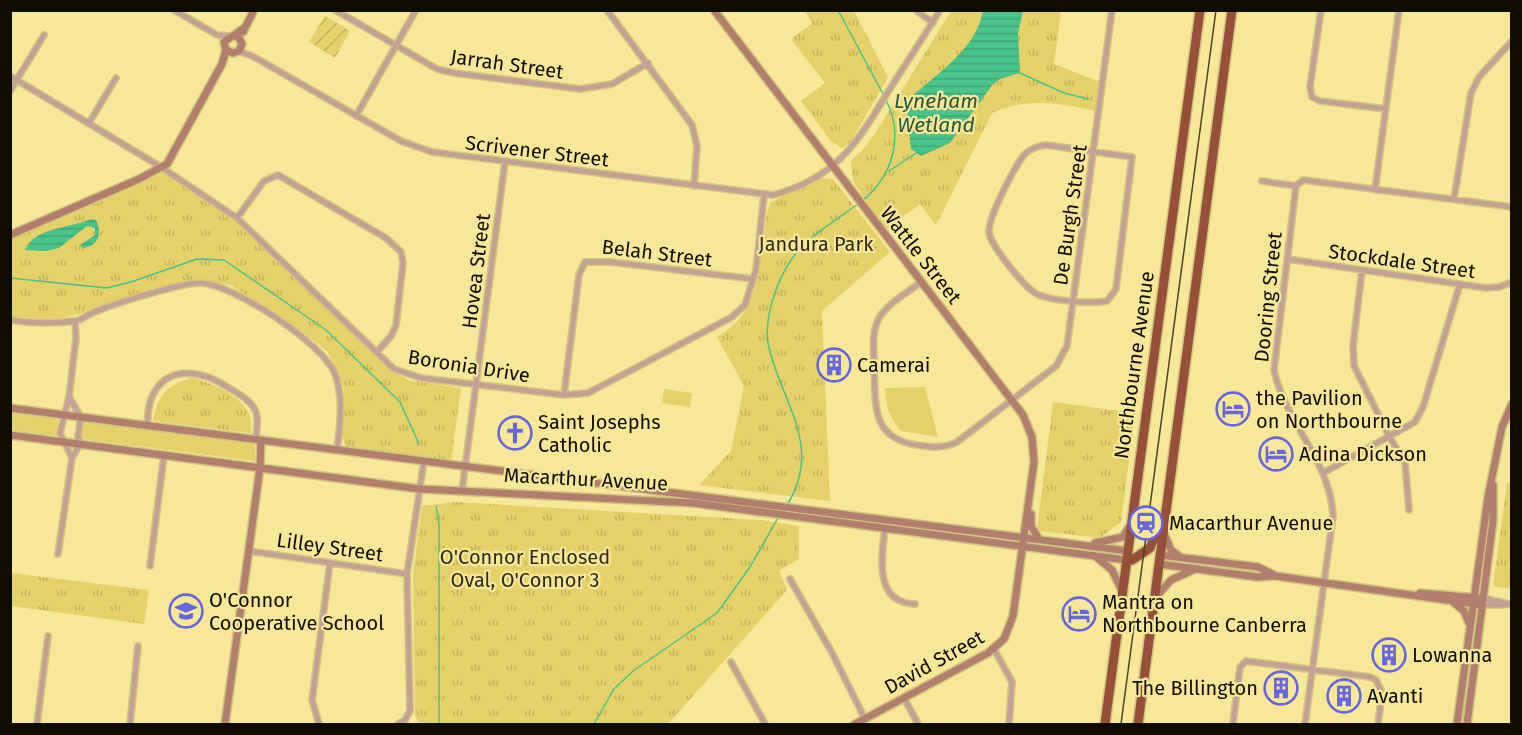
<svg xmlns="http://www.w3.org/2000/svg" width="1522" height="735" viewBox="0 0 1522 735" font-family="'Fira Sans',sans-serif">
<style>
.grass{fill:#e4d169}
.park{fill:url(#park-tufts)}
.garden{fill:url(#garden-furrows)}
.water{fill:url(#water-rules)}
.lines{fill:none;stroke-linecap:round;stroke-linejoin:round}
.stream{stroke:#4ac48a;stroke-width:1.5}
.street-casing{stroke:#d1c580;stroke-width:8}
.secondary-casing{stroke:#d1c580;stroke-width:10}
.highway-casing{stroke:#d1c580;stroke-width:12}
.street{stroke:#c4a195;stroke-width:5}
.secondary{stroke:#b27f6e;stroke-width:7}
.highway{stroke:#965039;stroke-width:9}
.tram{stroke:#4a4326;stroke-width:1.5}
.labels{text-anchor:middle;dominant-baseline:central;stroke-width:4.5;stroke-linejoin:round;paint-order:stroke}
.street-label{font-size:20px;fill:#110c00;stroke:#f6e898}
.park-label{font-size:20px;fill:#2f2b17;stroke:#f6e898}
.poi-label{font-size:20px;fill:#110c00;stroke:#f6e898;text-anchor:start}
.water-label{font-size:21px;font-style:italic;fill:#285940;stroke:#f6e898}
</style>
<defs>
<pattern id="park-tufts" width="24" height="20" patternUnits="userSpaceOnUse" patternTransform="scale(1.5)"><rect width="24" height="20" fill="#e4d169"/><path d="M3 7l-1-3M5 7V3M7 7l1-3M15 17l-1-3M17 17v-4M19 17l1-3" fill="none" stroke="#c3b259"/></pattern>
<pattern id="garden-furrows" width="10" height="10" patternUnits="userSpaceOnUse" patternTransform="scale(1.5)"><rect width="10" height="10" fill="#e4d169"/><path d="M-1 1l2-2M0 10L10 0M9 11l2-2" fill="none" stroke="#c3b259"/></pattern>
<pattern id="water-rules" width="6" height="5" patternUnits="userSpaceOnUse" patternTransform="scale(1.5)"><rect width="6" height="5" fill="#4ac48a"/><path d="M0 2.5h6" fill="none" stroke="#40a775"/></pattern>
</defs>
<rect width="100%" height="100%" fill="#f6e898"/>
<path class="grass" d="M925 387 938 437 901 431C889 416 886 407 885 388Z
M664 389 692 393 690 407 662 403Z
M11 411 58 418 57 436 11 430Z
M88 421 255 444V461L81 439 83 422Z"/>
<path class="park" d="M805 11H854L888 77 850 143 842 148 831 141 801 101 825 83 791 39 812 23Z
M951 11H1061L1054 64 1100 82 1096 111C1061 103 1025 97 992 113L936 225 920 204 885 230 853 181 851 160 861 152 874 135Z
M164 173 225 211 247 229 393 370 408 380 461 388 451 461 347 447 342 436 344 388 338 371 327 351 285 319 230 285 204 281 186 282 78 315 55 319 11 317 10 237 101 201C111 192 151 173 164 173Z
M822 178 833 179 890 252 822 311 830 501 699 485 731 451 744 386 717 337C762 313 761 257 767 212L771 202Z
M193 378C210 382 242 396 249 414 252 419 251 427 251 433L153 421C158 395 167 384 193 378Z
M1053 402 1135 413 1121 522 1100 538 1040 531 1037 529Z
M1507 483H1512L1511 589 1493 586Z
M455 502 760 520 799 526V559L779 571 787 590 668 724H420L415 716 413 574 422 506Z
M11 573 149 590 144 624 11 606Z"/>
<path class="garden" d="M325 16 350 31 335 58 309 42Z"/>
<path class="water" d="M983 11H1023L1018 33 1020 73 1000 79 993 84 950 143 921 156 911 149 907 115 911 97C938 73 976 49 983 11Z
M91 219 96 220C103 233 98 247 82 248L80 245 95 235V228L87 226 59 248 46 251 25 250C34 227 72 228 91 219Z"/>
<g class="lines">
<path class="stream" d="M838 10 883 94
M1020 73 1064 93 1088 99
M889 171 916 153
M862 201C893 176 905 135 885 98
M10 278 107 288 134 281 197 259 224 260 326 330 400 402 419 444
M787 505C825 445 779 400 768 343 764 317 777 281 791 260 808 236 835 221 858 204
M436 506 439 524V724
M594 724 614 689 633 671 717 613 750 567 779 516"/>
<defs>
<path id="street" d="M174 10 217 35 228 36
M335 10 437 69 454 73 580 89 612 84 648 63
M607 10 692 125 697 146 694 186
M916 10 933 23
M1321 10 1310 87 1312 97 1320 101 1386 109
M239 51 254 57 401 141 432 152 773 195C840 177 859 139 893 84 909 59 925 35 940 10
M10 76 161 167 237 218 394 369 421 378 564 395 588 393 732 317 745 305 756 270 764 195
M10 91 44 35
M356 116 416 10
M89 123 116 78
M1046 145 1132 157 1116 289 1107 301C1092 304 1054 301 1039 295 1027 291 990 245 989 232 988 218 1015 165 1025 154 1031 148 1038 146 1046 145Z
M1262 181 1296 186
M1375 190 1399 10
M1454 199 1471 93 1479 77 1512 41
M237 218 264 181 278 175 386 238 401 252 403 263 396 325 391 336 377 352
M1287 259 1486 288 1499 287 1512 282
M1362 270 1353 346 1354 366 1390 438 1405 462 1409 510
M921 282C907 293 888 303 879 318 871 334 874 350 874 367 876 404 870 438 917 445 931 447 943 449 957 442L1056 366 1067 346 1112 10
M10 320C31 323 53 324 74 321 80 321 85 317 90 314 109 305 180 283 200 283 232 283 324 344 335 374 344 398 340 425 337 450
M564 395 579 275 585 262H611L753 279
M147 426C148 417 148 406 151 399 166 362 204 371 229 388 239 394 252 401 256 412 259 419 256 432 256 440
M72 458 60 433 69 397 76 338 75 321
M1323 473 1415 422 1423 407 1460 284
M462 491 505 162
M885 527C882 555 873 603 915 604
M249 551 407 574
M58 554 72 458 80 444 78 436 81 417 69 397
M150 566 164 455
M790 579 831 651 865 719
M1483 598 1512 605
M1482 605H1503
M994 649 1012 682 1009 724
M731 662 765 724
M904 698 918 724
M37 724 48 636
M130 724 138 646
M319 724 312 700 330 563
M398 724 405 720 410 711 407 574 424 461
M1233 724 1240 667 1246 661 1370 677 1376 680 1382 693 1378 724
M1305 724 1333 516C1331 462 1285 422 1274 370L1296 186 1303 180 1512 207"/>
<path id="secondary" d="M714 10 1023 415 1032 437 1034 462 1013 616 1004 639 988 653 855 724
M243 32 254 10
M234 35 239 38 242 44 239 51 233 53 226 50 224 42 244 28
M10 235 139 179 167 164 222 64 226 50
M10 408 1128 551
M10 435 420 489 693 503 1126 560
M1031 514V526L1039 539
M1164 534 1171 550 1179 556
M1095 543 1123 537 1129 527
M1160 555 1258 567 1274 575
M1095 556 1112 570 1122 591
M1159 564 1257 577 1276 576 1482 605
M1420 593 1478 598
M1155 598 1171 580 1195 569
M1453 602 1464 611 1469 623
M225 724 260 468 261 441
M1457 724 1488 497 1502 427 1512 404
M1467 724 1493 521V485"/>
<path id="highway" d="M1132 560 1150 548 1160 524
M1105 724 1200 10
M1138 724 1232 10"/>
</defs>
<use href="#street" class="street-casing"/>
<use href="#secondary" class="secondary-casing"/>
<use href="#highway" class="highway-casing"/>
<use href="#street" class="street"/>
<use href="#secondary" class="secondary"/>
<use href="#highway" class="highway"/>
<path class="tram" d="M1121 724 1216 10"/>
</g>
<defs>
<symbol id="building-ring" viewBox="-11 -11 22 22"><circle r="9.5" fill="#f6e898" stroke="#6666df" stroke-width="1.5"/><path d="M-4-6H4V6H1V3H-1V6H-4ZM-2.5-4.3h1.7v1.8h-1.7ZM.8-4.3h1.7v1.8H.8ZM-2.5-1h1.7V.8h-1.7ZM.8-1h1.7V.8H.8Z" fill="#6666df"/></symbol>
<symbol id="hotel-ring" viewBox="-11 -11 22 22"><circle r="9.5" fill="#f6e898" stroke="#6666df" stroke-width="1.5"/><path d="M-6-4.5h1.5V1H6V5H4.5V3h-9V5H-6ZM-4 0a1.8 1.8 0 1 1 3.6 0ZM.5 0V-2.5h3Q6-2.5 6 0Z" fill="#6666df"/></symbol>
<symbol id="church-ring" viewBox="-11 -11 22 22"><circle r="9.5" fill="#f6e898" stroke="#6666df" stroke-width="1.5"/><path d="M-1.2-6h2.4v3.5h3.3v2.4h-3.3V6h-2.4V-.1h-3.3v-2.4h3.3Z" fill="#6666df"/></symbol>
<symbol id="station-ring" viewBox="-11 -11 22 22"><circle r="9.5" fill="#f6e898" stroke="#6666df" stroke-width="1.5"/><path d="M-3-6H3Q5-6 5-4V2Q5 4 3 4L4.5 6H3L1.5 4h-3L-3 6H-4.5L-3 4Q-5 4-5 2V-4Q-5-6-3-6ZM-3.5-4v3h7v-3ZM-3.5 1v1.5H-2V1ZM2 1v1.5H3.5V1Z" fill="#6666df"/></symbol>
<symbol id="school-ring" viewBox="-11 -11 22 22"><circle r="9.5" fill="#f6e898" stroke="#6666df" stroke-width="1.5"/><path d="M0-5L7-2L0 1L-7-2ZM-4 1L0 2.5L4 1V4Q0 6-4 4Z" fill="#6666df"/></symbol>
</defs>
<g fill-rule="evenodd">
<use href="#building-ring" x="815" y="346" width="38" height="38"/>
<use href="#hotel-ring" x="1214" y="390" width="38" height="38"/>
<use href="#church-ring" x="496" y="414" width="38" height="38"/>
<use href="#hotel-ring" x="1257" y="435" width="38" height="38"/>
<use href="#station-ring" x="1127" y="504" width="38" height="38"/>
<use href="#school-ring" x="167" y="592" width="38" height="38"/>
<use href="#hotel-ring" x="1060" y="595" width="38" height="38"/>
<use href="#building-ring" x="1370" y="636" width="38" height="38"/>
<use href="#building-ring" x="1262" y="669" width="38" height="38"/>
<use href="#building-ring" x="1325" y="677" width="38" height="38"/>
</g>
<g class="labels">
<g class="street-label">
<text transform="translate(507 64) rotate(8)">Jarrah Street</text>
<text transform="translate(537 151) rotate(7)">Scrivener Street</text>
<text transform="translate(1070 215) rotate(-82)">De Burgh Street</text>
<text transform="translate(657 253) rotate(7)">Belah Street</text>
<text transform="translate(921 255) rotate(52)">Wattle Street</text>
<text transform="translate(1402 261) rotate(8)">Stockdale Street</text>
<text transform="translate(476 271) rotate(-83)">Hovea Street</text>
<text transform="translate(1268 297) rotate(-84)">Dooring Street</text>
<text transform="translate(1134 365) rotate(-82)">Northbourne Avenue</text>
<text transform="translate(469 366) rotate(9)">Boronia Drive</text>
<text transform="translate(586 479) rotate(3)">Macarthur Avenue</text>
<text transform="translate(330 547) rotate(8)">Lilley Street</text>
<text transform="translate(934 662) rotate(-29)">David Street</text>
</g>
<g class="park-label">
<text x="816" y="244">Jandura Park</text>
<text x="525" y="557">O'Connor Enclosed<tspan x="525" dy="23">Oval, O'Connor 3</tspan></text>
</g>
<g class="poi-label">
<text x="857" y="365">Camerai</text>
<text x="1256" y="398">the Pavilion<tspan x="1256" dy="23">on Northbourne</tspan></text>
<text x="538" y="422">Saint Josephs<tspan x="538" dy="23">Catholic</tspan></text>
<text x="1299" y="454">Adina Dickson</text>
<text x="1169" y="523">Macarthur Avenue</text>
<text x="209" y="600">O'Connor<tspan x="209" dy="23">Cooperative School</tspan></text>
<text x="1102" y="602">Mantra on<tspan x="1102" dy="23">Northbourne Canberra</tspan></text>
<text x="1412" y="655">Lowanna</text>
<text x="1258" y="688" text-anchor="end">The Billington</text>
<text x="1367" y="696">Avanti</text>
</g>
<g class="water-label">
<text x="936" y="101">Lyneham<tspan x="936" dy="24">Wetland</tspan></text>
</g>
</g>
<rect width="1522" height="735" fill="none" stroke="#110c00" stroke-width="24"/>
</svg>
